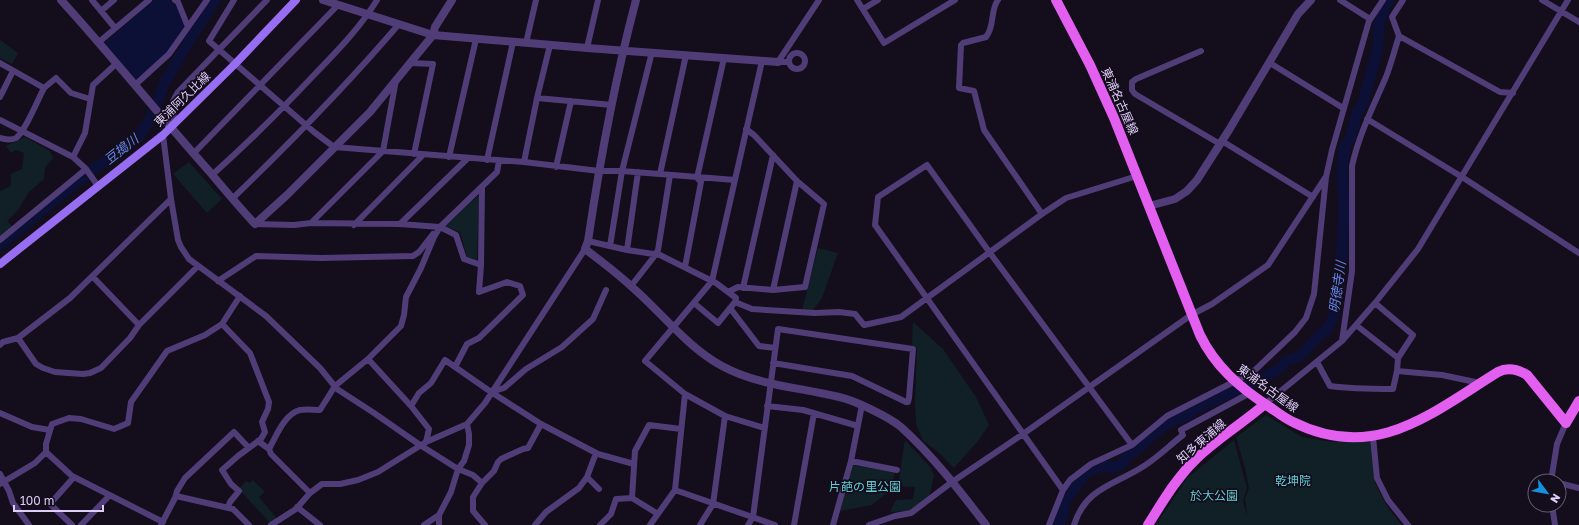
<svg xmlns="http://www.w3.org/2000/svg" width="1579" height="525" viewBox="0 0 1579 525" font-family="'Golos Text','Noto Sans JP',sans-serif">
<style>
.green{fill:#112026}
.water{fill:#0d1036}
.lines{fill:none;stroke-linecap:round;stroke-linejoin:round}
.river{stroke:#0d1036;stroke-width:11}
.minor{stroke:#503d77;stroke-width:6}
.tertiary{stroke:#503d77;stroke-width:8}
.secondary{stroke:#976df1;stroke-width:8}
.primary{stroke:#e35ff0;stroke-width:10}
.labels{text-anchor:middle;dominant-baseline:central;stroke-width:3.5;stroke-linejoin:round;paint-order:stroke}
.street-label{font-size:12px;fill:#dfcdfa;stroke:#140d1c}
.park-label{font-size:12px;fill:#61ced2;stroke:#140d1c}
.water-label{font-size:13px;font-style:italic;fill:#6588f0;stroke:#140d1c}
</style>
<rect width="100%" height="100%" fill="#140d1c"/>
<path class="green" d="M0 40 18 53 12 64 0 58Z
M25 137 50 151 53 158 45 168 44 179 28 193 19 209 7 221 12 226 0 237V191L11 186V174L22 169 24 153 16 150 11 153 6 146Z
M189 162 222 199 207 213 173 174Z
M479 195 477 260 467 257 460 232 445 226Z
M818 248 838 253 822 298 813 310H802Z
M913 322 943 349 976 397 989 425 978 441 954 468 937 451 923 441 916 424 915 404 917 348 912 345Z
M1266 415 1302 437 1333 442 1373 437 1375 483 1388 508 1402 525H1156L1187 478 1234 440 1247 488 1243 501 1247 516 1245 499 1249 488 1245 468 1236 437Z
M905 440 931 468 934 475 929 498 909 511 890 512 896 500 913 499 915 487 898 486Z
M853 465 895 472 890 490 872 505 840 511Z
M253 480 265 492 259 497 277 519 270 523 239 489 246 481 249 483Z"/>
<path class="water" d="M154 0H171L177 3 185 26 168 52 136 80 104 43Z"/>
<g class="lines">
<path class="river" d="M0 245 92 170 112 158 138 138 151 118 165 82 192 36 215 0
M1058 525 1062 517 1065 500 1086 473 1105 465 1110 468 1121 465 1126 457 1136 450 1162 427 1174 420 1187 416 1197 408 1253 383 1279 369 1285 362 1300 356 1320 335 1327 330 1334 315 1339 289 1344 216 1342 169 1345 147 1351 136 1357 113 1363 103 1378 47 1379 25 1384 8 1389 0"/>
<path class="minor" d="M92 0 115 28
M234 0 209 41 314 132 334 147 524 162 599 171H622L735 180
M857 0 884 43 955 0
M998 0C990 10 995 26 986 37L963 43 961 45 959 88 974 91 984 130 1042 214
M1340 0 1370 19
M1403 0 1392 17 1399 36 1500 92 1513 93
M1542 0 1579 22
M863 9 878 0
M101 11 114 0
M188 27 207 0
M99 42 149 0
M526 43 536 0
M587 48 598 0
M1201 51 1136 79 1132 82V90L1135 94 1220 144
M789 61a8 8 0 1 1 16 0a8 8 0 1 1-16 0Z
M762 61 712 281 645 361 685 394 725 416 764 428
M789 62H778L819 0
M0 63 44 88C38 99 25 132 16 138 11 141 5 139 0 138
M410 63 433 64 414 154
M1270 63 1343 108
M135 85 169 54 188 27 178 2 175 0
M44 88 56 78 71 93 90 99
M0 97 13 71
M537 98 612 105
M1367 119 1462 177 1579 253
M0 120 73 157 86 169 98 186
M174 125 173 101 178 92 267 0
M163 135 171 199 178 240 181 247 189 259 266 316 320 368 337 389 374 413 420 445 458 469 473 475 482 483
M1222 141 1313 197
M193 154 338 5
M73 157 85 133 93 85 117 63
M449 157 476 39
M487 160 513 42
M524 162 537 98 550 45
M556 167 571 101
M660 174 686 55
M212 175C248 143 282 109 314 75 337 51 360 28 377 0
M232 199C290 143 346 86 399 24
M311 223 383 151 396 80
M255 224 294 225 311 223 400 224 440 227 497 172 499 161
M400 224 468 158
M354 225 423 155
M440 227 456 235 464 259 481 265 479 292 507 282 520 286 523 295 479 338 467 344 455 367
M0 240 86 169
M588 241 627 250 660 255 716 283 736 298 735 302 718 323 694 303
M610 246 622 171 652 52
M627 250 638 172
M481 265 482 187
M685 267 701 182 697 178 724 58
M93 277 139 325
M218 281 256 256 321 258 413 256 419 252 433 234
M631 286 653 258 658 250 670 175
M743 288 773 155
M773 290 797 181
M728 292 738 287 773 290 805 287 824 204 797 181 754 135 746 129
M735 302 752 309 815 313 839 312 855 314 864 325 901 317 1042 214 1066 198 1137 176
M1375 303 1413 335 1398 358 1397 371
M730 308 759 346 775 348
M222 324 250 353 269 402 268 409 262 422 265 432 261 439 238 456 222 470 231 484 239 491 230 502 228 507
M1356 325 1398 358
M18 338 36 364 43 368 55 372 83 374 90 373 101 368 130 338 139 325 198 266
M1342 341 1352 271V166C1359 134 1373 107 1386 77 1391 64 1395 49 1399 36
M0 345 3 342 18 338 70 298 171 199
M368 359 411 406 429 429 426 442
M1317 362 1330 386C1351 389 1372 389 1393 389L1397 371 1442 375 1480 383
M491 392 504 388 526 369 562 347 593 319 606 290
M1265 404 1342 341 1375 303 1418 249 1568 0
M411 406 419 393 431 383 445 360 491 392 541 424 598 454 634 464
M767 406 803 410 858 426
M0 413 32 427 50 430
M1373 437 1377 478 1388 500 1408 525
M258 441 269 449 271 454 310 493
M269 449C276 437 284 414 300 410 307 409 313 410 320 410L335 386 368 359 401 326 404 315 406 297 421 268 434 237 440 227
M46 452 72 476 163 522
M851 461 897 470
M0 474 9 491 13 503 29 525
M587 477 599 489
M1551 481 1557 444 1566 423
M1559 483 1579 488
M0 484 35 463 46 452V444L52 424 69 418 81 419 114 429 128 423 131 402 167 351 205 335 222 324 240 296
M675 490 775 525
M1063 490 875 225 878 197 927 165 990 253 1132 445
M176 496 233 509 249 525
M1552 505 1555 525
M297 507 320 525
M658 514 632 498 635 451 649 425 681 429
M72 525 50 504 74 477
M81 525 109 496
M161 525 175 498 177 491 185 478 234 432 249 448
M271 525 296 509 310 493 322 484H340L358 480 378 472 426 442 467 424 485 403 585 249
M424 525 439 515 451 492 458 469 464 461 469 445V434L467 424
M439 525V515
M485 525 473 511V497L482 483 494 471 498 462 501 459 523 449 528 448 541 424
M535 525 546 512 579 488 587 477 596 453
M600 525 611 514 616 499 632 498
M650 525 675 490 685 394
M700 525 713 504 725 416
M748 525 753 517 778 329 913 349 909 398 908 402H906L852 376 773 363
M794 525 814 413
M833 525 851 461 862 405
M869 525 895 516 911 513 952 482 1023 434 1191 315 1212 304 1268 265 1325 178
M1049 525 1063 490 1070 480 1091 464 1132 445 1167 416 1253 372 1295 332 1306 318 1314 294 1326 177 1332 150 1369 21 1383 0
M1074 525C1086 487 1115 485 1144 466 1158 457 1170 445 1183 435L1181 430 1250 393"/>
<path class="tertiary" d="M61 0C112 56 159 115 209 171 224 189 239 207 255 224L287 195 370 112 433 35 435 27 452 0
M323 0 433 35 587 48 778 62
M636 0C615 79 600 160 588 241L585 249C601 261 617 273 632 287 662 313 687 347 722 366 759 386 799 387 839 397 854 400 889 417 901 427 933 456 960 491 986 525
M1149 206 1175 199 1187 191 1197 180 1229 130 1298 14 1311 0"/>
<path class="secondary" d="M0 264 163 135 235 64 296 0"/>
<path class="primary" d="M1056 0 1090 65 1114 118 1200 335C1215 366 1239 387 1268 406 1276 411 1284 418 1293 422 1375 463 1430 414 1498 372 1508 367 1517 369 1527 375L1566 423 1579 401
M1148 525C1163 501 1177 477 1197 458 1218 438 1243 423 1265 404"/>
</g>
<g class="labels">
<g class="street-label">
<text transform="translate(182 99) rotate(-44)">東浦阿久比線</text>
<text transform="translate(1120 101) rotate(66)">東浦名古屋線</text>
<text transform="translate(1268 388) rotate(36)">東浦名古屋線</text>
<text transform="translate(1201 441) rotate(-41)">知多東浦線</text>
</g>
<g class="park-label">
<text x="1293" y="480">乾坤院</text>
<text x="865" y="486">片葩の里公園</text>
<text x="1214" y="495">於大公園</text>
</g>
<g class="water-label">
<text transform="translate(121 149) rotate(-38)">豆搗川</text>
<text transform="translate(1337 287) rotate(-82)">明徳寺川</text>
</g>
</g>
<g transform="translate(1547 493) rotate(122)"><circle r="19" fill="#140d1c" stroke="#655a75"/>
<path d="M0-3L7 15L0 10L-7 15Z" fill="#1590df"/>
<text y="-6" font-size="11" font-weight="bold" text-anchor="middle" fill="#dfcdfa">N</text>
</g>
<path d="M14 505v6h89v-6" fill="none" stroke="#dfcdfa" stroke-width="2"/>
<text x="20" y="505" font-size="12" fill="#dfcdfa" stroke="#140d1c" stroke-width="3" paint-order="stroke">100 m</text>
</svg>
